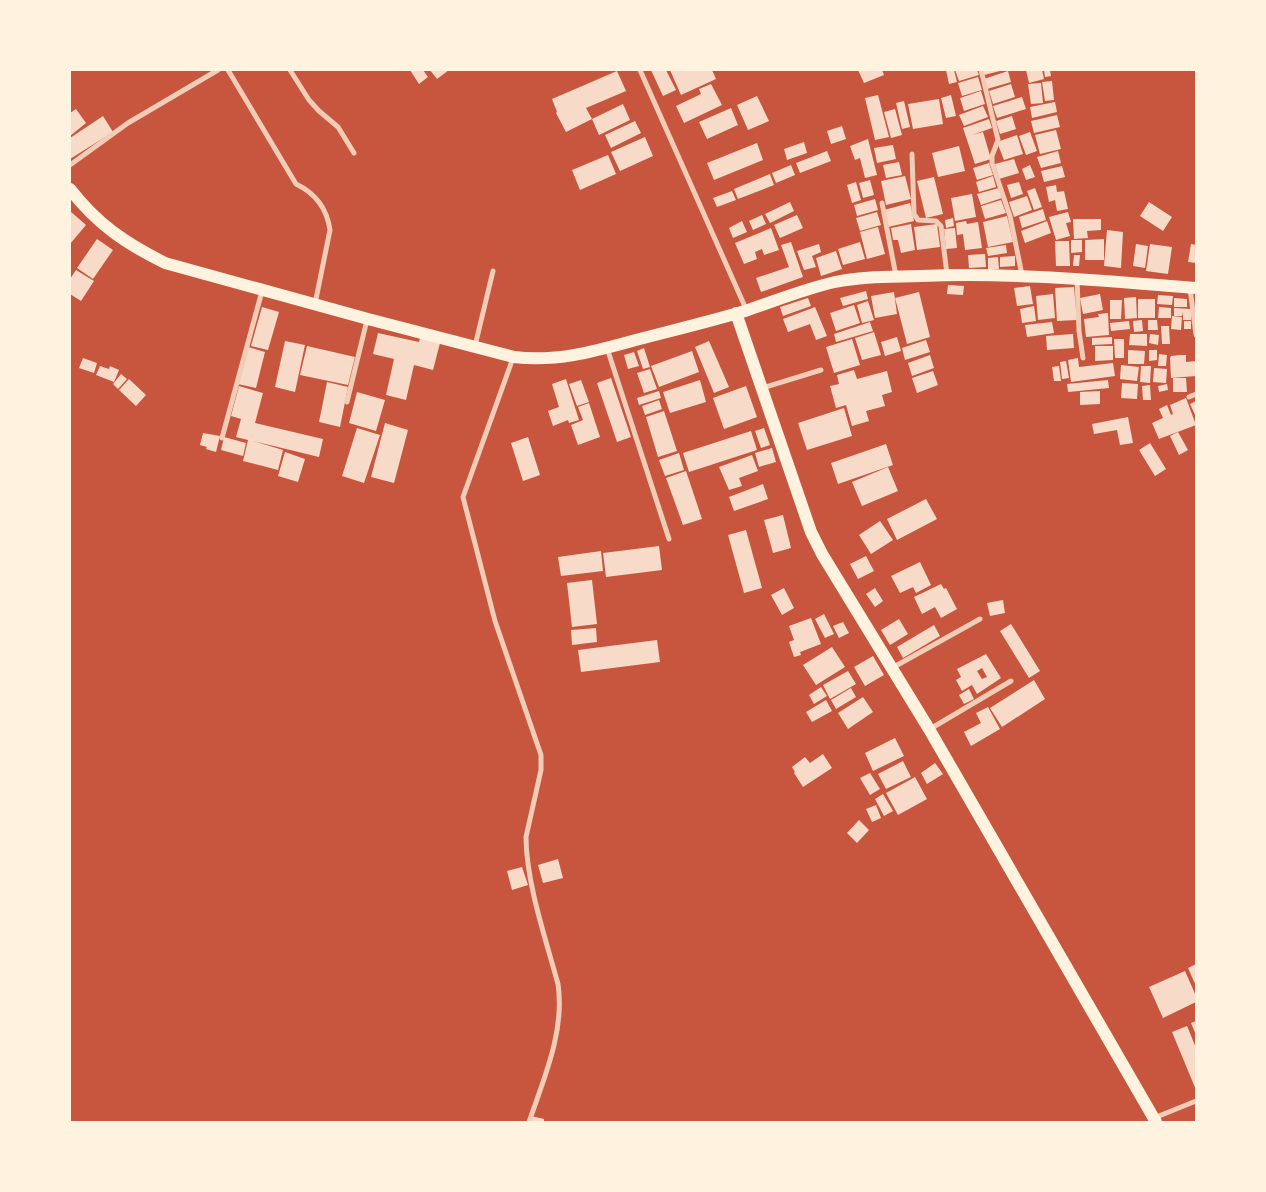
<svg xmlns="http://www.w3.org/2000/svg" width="1266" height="1192" viewBox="0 0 1266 1192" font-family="Jost,sans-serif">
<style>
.building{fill:#f7dbc8;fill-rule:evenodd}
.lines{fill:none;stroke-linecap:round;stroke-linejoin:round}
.minor{stroke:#f1ccb7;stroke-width:5}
.primary{stroke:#fff3e0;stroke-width:12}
</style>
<rect width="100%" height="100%" fill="#c8553d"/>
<path class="building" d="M410 70H423L428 77 419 84Z
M430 70H449L437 79Z
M651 70H666L676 90 663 96Z
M670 70H712L716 79 681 95Z
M858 70H882L884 75 864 83Z
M946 70H954L957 82 949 84Z
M955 70H977L979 75 959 81Z
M982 70H1000V71L984 75Z
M1026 70H1042L1044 79 1029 83Z
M1044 70H1050L1051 76 1045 77Z
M617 71 626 91 586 108 592 119 623 104 630 120 599 135 592 119 566 132 556 113 557 112 552 99Z
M1008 71 1011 82 987 89 984 79Z
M978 77 982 90 962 96 958 83Z
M1052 81 1054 100 1045 101 1042 82Z
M1041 83 1043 103 1031 104 1028 84Z
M711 84 722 105 684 123 676 106 701 94 699 89Z
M1011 84 1015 97 993 104 989 91Z
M981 91 985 104 964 111 960 98Z
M878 95 889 137 875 140 865 98Z
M951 95 956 116 946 118 941 98Z
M757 96 769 121 748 130 737 105Z
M1022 97 1026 109 997 118 993 106Z
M939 99 943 124 913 129 908 104Z
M904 101 910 127 902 129 896 103Z
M1055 102 1057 112 1032 118 1030 107Z
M983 106 988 117 964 126 959 115Z
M731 108 738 125 707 139 699 122Z
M76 109 86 123 70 136V113Z
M895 109 902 135 891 138 884 112Z
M1057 115 1060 127 1034 133 1031 121Z
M103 116 113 132 70 159V138Z
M1012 116 1016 129 1000 134 996 121Z
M989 119 992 128 972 135 983 132 991 159 975 164 963 128Z
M635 121 641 133 611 148 605 135Z
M842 126 846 139 831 144 827 131Z
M1056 130 1061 149 1040 154 1035 135Z
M1030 132 1037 151 1026 155 1019 136Z
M1017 135 1023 154 1004 160 997 142Z
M645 137 653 156 620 171 611 152Z
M868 139 877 175 865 178 860 158 855 160 850 146Z
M804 142 807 153 787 160 784 149Z
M757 143 763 160 714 180 707 163Z
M893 145 896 159 877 163 874 148Z
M959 146 965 171 938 177 932 153Z
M827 151 831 161 800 173 796 163Z
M1058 151 1061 163 1041 168 1037 157Z
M608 155 616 174 580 190 572 170Z
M1014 159 1019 173 999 179 995 164Z
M899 162 902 175 886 178 883 165Z
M989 163 993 175 977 180 973 168Z
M791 165 795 175 776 183 772 173Z
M1030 165 1035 177 1026 180 1022 169Z
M1062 166 1065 177 1044 182 1041 171Z
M770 174 774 185 738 199 734 189Z
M905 176 911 199 886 205 881 181Z
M993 176 996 187 979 192 976 182Z
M934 177 943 214 926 218 917 181Z
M870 180 874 195 863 198 859 183Z
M856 182 861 200 852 203 847 185Z
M1019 182 1023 194 1011 198 1007 185Z
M1056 185 1057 192 1064 191 1068 209 1057 211 1055 200 1049 202 1046 187Z
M999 188 1002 198 981 205 977 194Z
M1035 188 1042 207 1034 210 1027 191Z
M732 191 736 200 717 207 713 198Z
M972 194 976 217 955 221 951 198Z
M1027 196 1032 210 1014 217 1009 202Z
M875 199 878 210 857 216 854 205Z
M1001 200 1006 213 985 219 981 206Z
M790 202 794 211 770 223 765 214Z
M1149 202 1172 217 1163 231 1140 216Z
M910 203 914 221 888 227 884 210Z
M1043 209 1046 220 1022 228 1019 217Z
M70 211 86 225 70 244Z
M877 212 881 225 860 231 856 218Z
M1068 212 1071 222 1066 223 1070 236 1056 240 1049 217Z
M762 215 766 224 753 230 749 221Z
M797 215 803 228 780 238 774 225Z
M1007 216 1013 242 988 247 983 222Z
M953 218 954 226 946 228 945 220Z
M1073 219H1101V230L1087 231 1088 238 1074 239Z
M742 221 747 232 733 238 729 228Z
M966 221 967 224 978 222 982 248 965 250 963 234 957 235 956 223Z
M1047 221 1051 233 1025 243 1021 231Z
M911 224 915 250 901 253 898 240H893L891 228Z
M937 224 940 247 917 250 914 227Z
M878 227 885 254 867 259 860 232Z
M771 228 779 250 764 255 762 249 755 252 757 259 744 264 735 243Z
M955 228 957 248 946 249 944 229Z
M1107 230 1123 232 1121 268 1104 266Z
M97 239 113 250 93 279 77 268Z
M1104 239V260H1085V240Z
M1071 240H1082V252L1071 253Z
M1055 241H1069L1070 266H1056Z
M791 242 803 277 761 292 756 278 789 267 781 245Z
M860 242 865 259 843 265 838 249Z
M819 244 821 252 812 256 816 267 804 270 797 251Z
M1136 244 1148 246 1145 268 1133 266Z
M1150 244 1172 247 1168 274 1146 271Z
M1191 244 1196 245V263L1188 262Z
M1006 245 1007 253 988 256 986 248Z
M836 251 842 269 821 276 816 258Z
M985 254 986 267 969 268 968 255Z
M1074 255H1080L1079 266H1073Z
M1015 256V266L1000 267V257Z
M998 257 999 269 988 270V258Z
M76 270 94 281 81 301 70 294V279Z
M948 285 964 286 963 295 947 294Z
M1030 286 1033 304 1017 306 1014 288Z
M1074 287 1077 320 1057 321 1055 288Z
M866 291 868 299 843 306 840 298Z
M894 292 897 314 875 318 871 296Z
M919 292 930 337 907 344 895 298Z
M1053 294 1055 318 1038 320 1036 296Z
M1100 294 1103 310 1083 314 1080 298Z
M1158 295 1173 296 1172 305 1157 304Z
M1136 297 1137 318 1125 319 1124 298Z
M808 298 811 306 783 316 780 307Z
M1174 298 1187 299V307H1174Z
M1138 299H1155V318H1138Z
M1110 300H1122L1121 319H1110Z
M868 301 874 320 862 323 857 305Z
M854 305 860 323 836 331 830 313Z
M1034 306 1036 321 1022 323 1020 309Z
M262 307 279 312 268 350 251 346Z
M815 307 827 336 816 340 810 324 788 332 783 319Z
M1159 307 1171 308V318H1158Z
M1174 308 1191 309V320H1183V312L1182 316H1174Z
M1108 313 1109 335 1086 337 1084 319 1099 317 1098 314Z
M1172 316 1182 317 1181 330 1171 329Z
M1142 320 1143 331 1134 332 1133 321Z
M1148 320H1157L1158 330H1148Z
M1129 321 1130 329 1111 331 1110 323Z
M1184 321H1191V329H1184Z
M870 322 873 331 836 342 834 334Z
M1052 322 1054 333 1027 337 1025 325Z
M1161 326H1169L1170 344H1162Z
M874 332 881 355 862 360 855 338Z
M378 333 419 342 420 338 440 343 433 370 414 365 406 400 386 395 394 359 373 354Z
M1073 334 1074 348 1047 350 1046 336Z
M1130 334H1147V346L1129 345Z
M1150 334 1159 335 1158 345 1149 343Z
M897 337 901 351 885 356 881 342Z
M1112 337V344L1092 345V338Z
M852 339 860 365 834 373 826 347Z
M1114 339H1124V358H1115Z
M926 340 930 352 905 360 902 348Z
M285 341 305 345 295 392 275 387Z
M709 341 729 387 714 393 695 347Z
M307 346 355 357 348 385 300 375Z
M1095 346H1113V360L1095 361Z
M248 347 265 352 256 388 238 384Z
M644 348 650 367 643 369 637 351Z
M1128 350 1145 351 1144 364H1128Z
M1149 350H1157V360L1149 361Z
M692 351 699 372 659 387 651 366Z
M634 352 639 366 628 369 624 355Z
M1159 354 1167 355 1166 366H1158Z
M930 355 934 368 912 376 908 363Z
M1181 355H1186V362L1196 361V376L1171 378 1170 358 1171 356Z
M83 358 97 363 94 373 79 368Z
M1078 358 1079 367 1113 363 1115 376 1071 382 1068 360Z
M1066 361 1069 378 1062 379 1060 362Z
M1121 365 1139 367 1137 381 1120 379Z
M100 366 109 369 110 366 119 370 114 382 96 375Z
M1059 366 1061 381H1054L1052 367Z
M1141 366H1151L1150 383 1140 382Z
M1154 368 1167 369 1166 383 1153 382Z
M650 369 657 389 644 393 637 373Z
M854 370 857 379 887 371 892 392 882 395 885 406 866 411 869 421 852 426 846 405 836 408 830 386 839 384 837 375Z
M933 371 938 385 917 393 912 378Z
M121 374 127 379 118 389 113 384Z
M611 378 631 437 617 442 597 383Z
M1173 378H1186L1187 392H1173Z
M129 379 146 395 136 406 119 390Z
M566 379 579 420 569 423 568 420 553 426 548 411 559 407 552 384Z
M581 380 589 402 577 406 569 384Z
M700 380 706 402 670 413 663 392Z
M1108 380 1109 388 1068 392 1067 384Z
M327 382 348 387 340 427 319 422Z
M1122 383 1138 384 1137 399 1121 398Z
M1167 384 1168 390 1159 392 1158 386Z
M1150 385 1151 400H1143L1142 386Z
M239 386 263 393 255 423 323 439 319 457 253 441 283 450 278 470 243 461 248 440 236 437 241 419 248 421 231 416Z
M746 386 757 417 724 429 713 398Z
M659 391 661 398 639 405 637 398Z
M1100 391V404L1080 405V392Z
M357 392 385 400 376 431 349 423Z
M1186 398 1196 425 1159 439 1152 423 1163 418 1159 409 1167 405 1171 415 1173 414 1170 405Z
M659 400 662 409 645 415 642 406Z
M1196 401V417L1190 404Z
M589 403 600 437 578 445 571 425 583 420 578 407Z
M844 408 852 436 807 450 798 423Z
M664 411 677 451 658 457 646 417Z
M1128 417 1133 443 1120 445 1117 430 1094 434 1092 424Z
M385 423 408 430 394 483 371 477Z
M357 428 380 435 364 483 342 476Z
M764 428 770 445 761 448 755 431Z
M751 431 757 450 689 472 683 453Z
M1178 432 1188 450 1179 455 1170 436Z
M203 433 220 436 216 452 206 449 207 447 200 445Z
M224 437 246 443 243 456 221 450Z
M528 437 540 475 523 481 511 443Z
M1150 443 1166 469 1155 476 1139 450Z
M886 444 893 465 838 484 831 463Z
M772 448 776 462 759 467 755 453Z
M285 452 305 459 298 482 278 476Z
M679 453 684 470 665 476 659 460Z
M752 455 758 471 739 478 742 486 729 490 719 467Z
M888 467 898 491 862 506 852 482Z
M686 471 702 519 683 525 666 478Z
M763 484 768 499 734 511 729 497Z
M926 499 937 519 897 540 887 519Z
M783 515 791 548 773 553 764 520Z
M880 521 893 540 871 554 859 535Z
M746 530 762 588 744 593 728 535Z
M659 546 662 570 606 577 603 553Z
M601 551 603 571 561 576 558 557Z
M866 556 874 571 858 579 850 564Z
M920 562 931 585 916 593 913 587 900 593 891 576Z
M592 580 597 624 572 627 567 583Z
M941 584 944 589 946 588 957 609 941 618 935 607 922 614 914 597Z
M784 588 794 608 782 615 771 595Z
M875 588 883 601 875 607 866 594Z
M1003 600 1005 613 990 616 987 603Z
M824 614 834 634 825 638 815 619Z
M811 618 821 644 800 652 801 655 794 657 789 642 794 640 789 626Z
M899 619 908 634 890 645 881 630Z
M843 622 849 633 839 638 833 626Z
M1011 624 1040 671 1029 678 1000 631Z
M934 625 940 636 903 658 897 647Z
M596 628 597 642 572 645 571 630Z
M657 640 660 662 581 672 578 650Z
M832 647 845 667 816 685 803 665Z
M986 654 1001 678 977 694 972 685 962 691 956 680 961 677 957 669ZM982 668 987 677 982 679 977 671Z
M873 656 884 675 865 686 854 667Z
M848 671 856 684 830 699 823 685Z
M1034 680 1045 699 1002 727 990 708Z
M821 687 827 696 814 704 809 695Z
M851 688 856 697 836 709 831 700Z
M969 689 974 699 964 704 959 695Z
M863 697 873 712 848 729 838 713Z
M826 700 832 711 812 722 806 712Z
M988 707 1000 729 971 746 964 732 981 723 976 713Z
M895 738 904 756 873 771 865 753Z
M823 754 832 768 803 787 794 773 795 772 792 767 805 757 810 763Z
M903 761 911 777 886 789 878 774Z
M935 763 943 774 927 784 921 773Z
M870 773 880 789 870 795 860 778Z
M915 777 927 799 898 815 886 793Z
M883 794 893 811 884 816 875 799Z
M876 805 881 818 872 822 866 809Z
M859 820 869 830 857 843 847 833Z
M558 859 563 878 543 883 538 865Z
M522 867 528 885 512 890 507 871Z
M1196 964V986L1188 968Z
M1185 971 1196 996V1002L1163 1018 1149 987Z
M1196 1021V1035L1191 1023Z
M1187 1026 1196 1048V1090L1172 1032Z
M531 1116 544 1119V1122H530Z"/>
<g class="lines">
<path class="minor" d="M228 70 296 184C315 193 327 209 330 230L315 304
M290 70 309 100 319 111 338 127 354 153
M640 70 746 309
M981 70 998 140 992 156V163L1010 216 1022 275
M912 154 914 214 918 220 936 221 941 226 947 274
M70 165 128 123 218 70
M882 203 896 276
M1077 279 1079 331 1083 358
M1190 288 1196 335
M475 346 493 271
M607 348 669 539
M513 358 463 497 495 621 541 755V770L526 837C526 882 546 940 558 984 565 1031 544 1078 529 1122
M762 388 821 370
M1189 397 1196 394
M347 402 367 320
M222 438 262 291
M892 668 980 619
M930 729 1011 681
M1154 1118 1196 1101"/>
<path class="primary" d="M70 189C97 224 125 243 165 263L368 319 514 357C556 362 592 352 632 341 670 331 708 322 745 311 775 301 804 289 835 282 863 276 892 277 921 276 1013 272 1104 281 1196 288
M736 313 811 532 822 554 929 729 1156 1122"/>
</g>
<rect width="1266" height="1192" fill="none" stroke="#fff3e0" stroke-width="142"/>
</svg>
